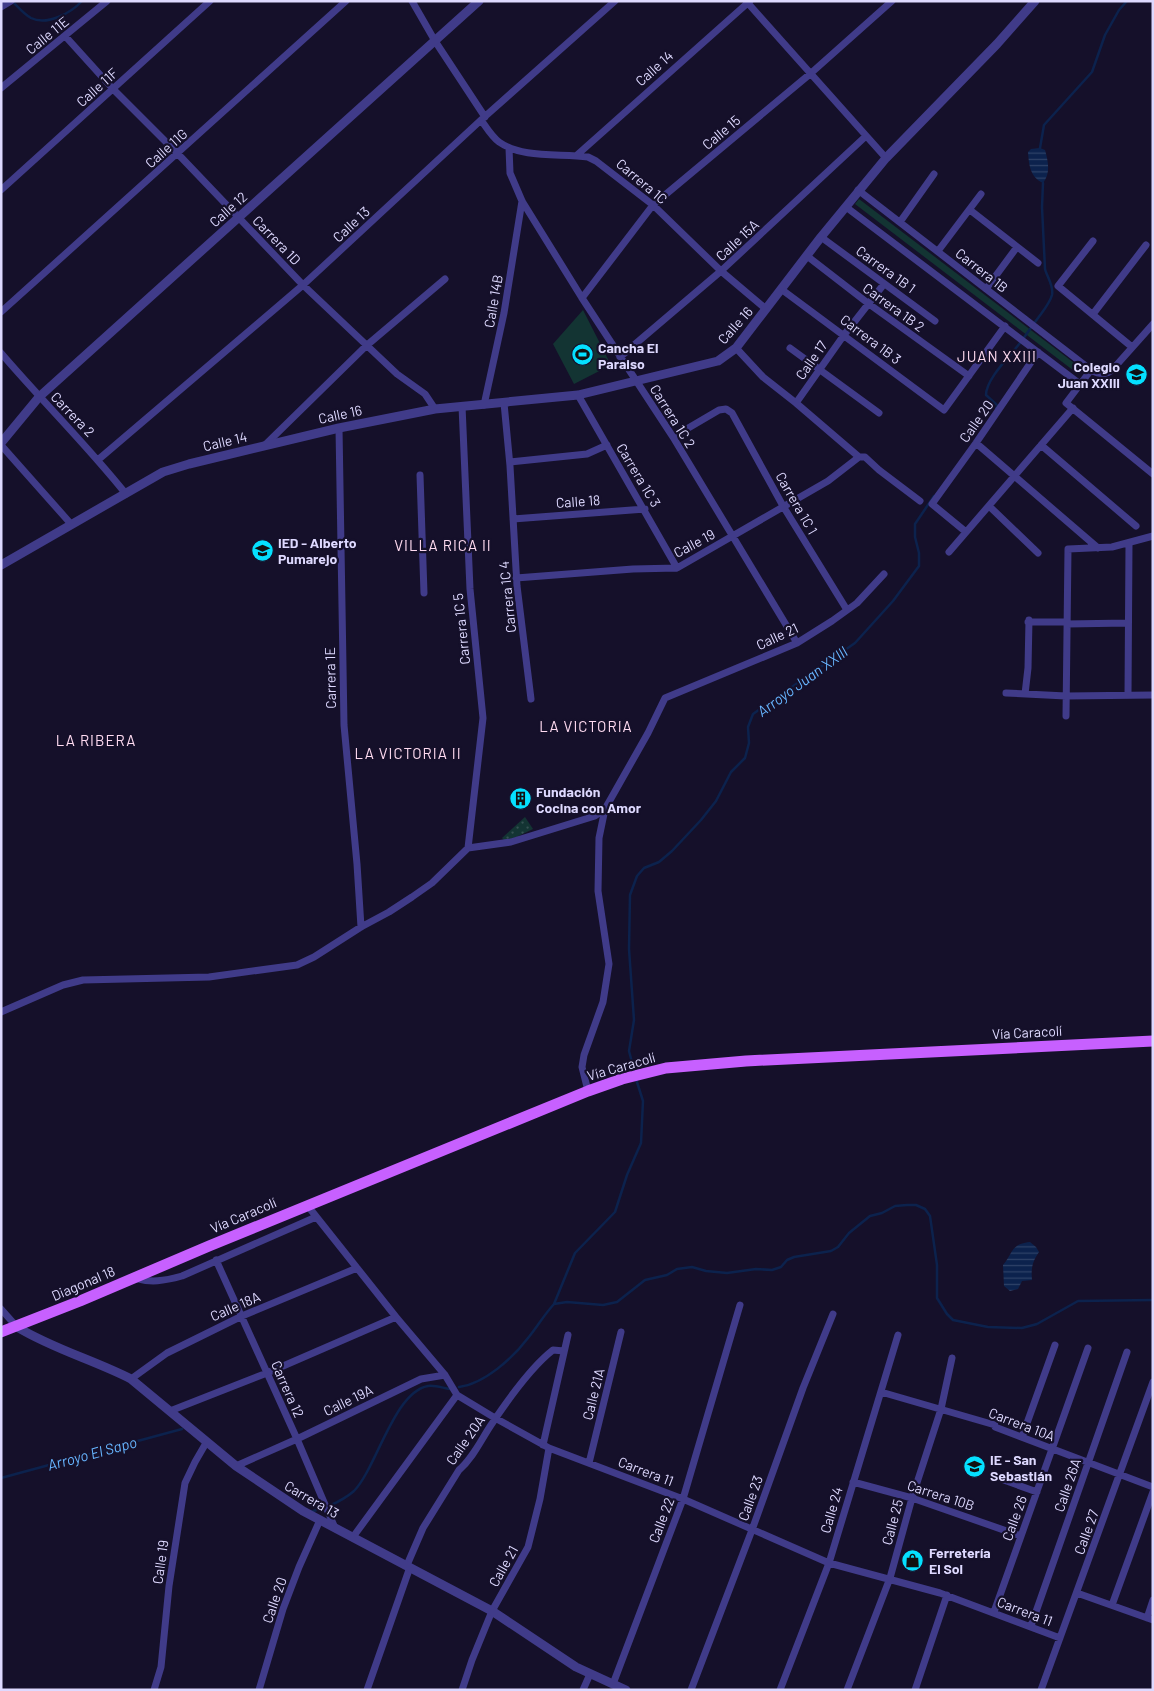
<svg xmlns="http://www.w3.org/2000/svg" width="1154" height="1691" viewBox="0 0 1154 1691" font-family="Barlow,sans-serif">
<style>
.grass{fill:#133433}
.park{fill:url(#park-dots)}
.water{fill:url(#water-rules)}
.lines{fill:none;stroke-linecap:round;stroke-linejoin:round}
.stream{stroke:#0c224d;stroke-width:2.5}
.minor{stroke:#403b89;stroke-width:7}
.tertiary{stroke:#403b89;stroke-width:9}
.primary{stroke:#c760ff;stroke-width:11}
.labels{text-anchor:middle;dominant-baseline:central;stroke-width:4.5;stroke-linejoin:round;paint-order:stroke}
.street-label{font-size:14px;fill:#ded9ff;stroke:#15102a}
.poi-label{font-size:14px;font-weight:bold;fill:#ded9ff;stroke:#15102a;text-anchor:start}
.neighbourhood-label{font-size:15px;letter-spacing:1px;fill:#ffdbf1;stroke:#15102a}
.water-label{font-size:15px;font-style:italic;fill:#67b5ff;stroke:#15102a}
</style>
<defs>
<pattern id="park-dots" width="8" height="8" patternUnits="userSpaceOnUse" patternTransform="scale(1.25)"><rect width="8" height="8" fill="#133433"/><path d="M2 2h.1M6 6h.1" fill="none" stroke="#355152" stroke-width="1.8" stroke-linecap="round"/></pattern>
<pattern id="water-rules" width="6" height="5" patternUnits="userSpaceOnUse" patternTransform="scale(1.25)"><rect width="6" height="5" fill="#0c224d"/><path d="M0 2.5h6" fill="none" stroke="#2f4268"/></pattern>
</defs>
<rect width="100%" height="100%" fill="#15102a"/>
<path class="grass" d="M859 199 1082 369 1078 374 855 204Z
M583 310 611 365 574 384 553 344Z"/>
<path class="park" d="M525 817 533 829 506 842 502 838Z"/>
<path class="water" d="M1040 148 1045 150C1048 161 1051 173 1043 183 1030 177 1029 165 1028 152L1031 149Z
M1030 1242 1036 1247 1039 1252C1032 1262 1031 1269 1032 1280L1022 1281 1018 1289 1010 1291 1004 1286 1003 1265C1013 1254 1010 1244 1030 1242Z"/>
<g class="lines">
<path class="stream" d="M13 2C18 7 24 14 31 18 47 26 71 13 82 1
M1040 148 1044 125 1092 72 1105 35 1119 10 1127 1
M996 408 998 406 986 395C986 379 1010 356 1020 343 1026 335 1032 326 1038 318 1043 311 1050 303 1052 295 1054 286 1047 277 1045 269L1042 207 1043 183
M635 1074 629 1051 634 1020 629 949 630 895 637 876 644 868 659 862 672 851 701 820 716 801 731 772 745 758 749 743 748 727 753 714 855 643 893 601 919 566V553L915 537V524L934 496
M554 1304 575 1253 615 1212 627 1175 641 1143 643 1101 636 1079
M459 1387C484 1384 513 1358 528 1338 537 1327 544 1315 554 1304L567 1302 603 1305 617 1302 645 1280 667 1275 677 1269 692 1267 706 1271 727 1273 756 1269 772 1270 781 1267 787 1260 794 1257 831 1251 838 1247 849 1233 870 1216 882 1213 895 1206 907 1205H916L925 1209 930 1216 937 1265V1298L947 1314 953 1320 988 1327 1022 1328 1037 1324 1078 1301 1153 1300
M1 1478 182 1429
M331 1505C340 1501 347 1497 354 1491 377 1467 394 1392 428 1386 435 1385 443 1388 450 1389
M311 1512 319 1509"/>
<path class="minor" d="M412 1 435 41 485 117
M746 1 886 158
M1 7 11 1
M66 37 113 89 178 154 303 285 397 374 425 394 435 409
M1 88 107 1
M481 120C486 127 492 137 499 142 523 159 560 153 588 157L596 161 653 205 721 271 766 309
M509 148 510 173 522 201 582 298 673 437 797 643
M577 155 750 1
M1 190 210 1
M858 190 1091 370C1099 374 1106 376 1113 369L1153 324
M846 207 1080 384
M970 210 1038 263
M900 222 934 174
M821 237 935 321
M1093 241 1058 286 1132 347
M938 251 981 194
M807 256 869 304 969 376
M781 289 944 410 1005 326
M986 289 1017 247
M582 298 653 205 810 74 892 1
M1 312 346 1
M1093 314 1146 245
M736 348 763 377 796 403 859 457H865L879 470 920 501
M790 348 879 413
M1 353C42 401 87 445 126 494
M620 357 721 271 866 136
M1091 370 1066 403 1153 474
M578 395 677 568
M504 403 510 466 517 586 531 699
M796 403 844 335 884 284
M484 405 504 313 522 201
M462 406 470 589 483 718 468 848
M339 428 344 725 357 864 361 927
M673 437 719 410 726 409 732 413 783 506 847 610
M976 443 1098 548
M1 445 71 524
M1041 445 1136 526
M264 446 366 346 445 279
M99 459 303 285 481 120 615 1
M510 462 587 454 607 445
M420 475 424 593
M989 506 1038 553
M513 519 645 509
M966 532 932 504 976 443 1038 352
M949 552 1073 408
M516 578 633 569 677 568 828 481 859 457
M1028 622H1067
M1067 624 1128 623
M1006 693 1066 696 1153 695
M1025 694 1028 668 1029 620
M1128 695 1129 544
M1066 716 1068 549 1112 547 1153 536
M1 1012 63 985 83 980 209 977 297 965 314 957 361 927 389 912 412 897 432 883 468 848 511 842 595 816 605 809 648 733 665 698 797 643 832 621 857 603 884 574
M588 1091 582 1067 584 1055 603 1002 609 964 598 891 599 838 605 809
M307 1205 396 1317 445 1375 457 1395 495 1418 549 1448 683 1499 829 1563 940 1593 1060 1638
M216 1260 297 1439 335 1528
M133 1278C151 1283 164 1281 182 1276L316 1217
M1 1309 17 1327
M131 1379 167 1353 242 1316 357 1268
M881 1392 995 1425V1427L1153 1487
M170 1411 267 1373 396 1317
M1022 1437 1055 1345
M543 1445 568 1335
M589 1463 621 1332
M236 1466 297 1439 421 1379 445 1375
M1001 1479 1037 1492
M853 1482 912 1498 1021 1536
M353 1537 457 1395
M407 1565 423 1528 459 1470C473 1458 481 1440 491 1425 507 1401 531 1367 553 1350L564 1351
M1077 1593 1153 1620
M1112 1605 1153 1492
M994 1612 1088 1348
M1147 1618 1153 1600
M1031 1626 1127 1352
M613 1684 683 1499 740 1305
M154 1690 161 1667 169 1586 185 1483 195 1462 206 1443
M259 1690 283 1609 299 1567 320 1520
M367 1690 410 1567
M462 1690 472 1660 492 1611 528 1547 540 1499 549 1448
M583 1690 590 1674
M691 1690 752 1530 803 1388 833 1314
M780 1690 829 1563 898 1335
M847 1690 890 1578 912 1498 941 1409 952 1358
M915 1690 947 1595
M1041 1690 1153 1382"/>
<path class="tertiary" d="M1 443 39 397 479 1
M1 565 163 472 189 464 339 428 435 409 578 395 718 361 736 348 821 237 886 158 997 44 1035 1
M17 1327C53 1349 94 1360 131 1379L236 1466 303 1511 492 1611 576 1667 626 1690"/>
<path class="primary" d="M1 1332 80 1301 209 1246 588 1091 622 1079 666 1068 746 1061 1153 1041"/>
</g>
<defs>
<symbol id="stadium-disc" viewBox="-11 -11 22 22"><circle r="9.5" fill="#05e0ff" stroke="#15102a"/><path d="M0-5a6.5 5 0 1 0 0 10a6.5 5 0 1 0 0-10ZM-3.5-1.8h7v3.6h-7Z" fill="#111"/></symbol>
<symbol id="school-disc" viewBox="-11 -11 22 22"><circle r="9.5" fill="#05e0ff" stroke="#15102a"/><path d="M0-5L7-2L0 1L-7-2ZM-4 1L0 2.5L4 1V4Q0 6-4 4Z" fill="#111"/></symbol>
<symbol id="building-disc" viewBox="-11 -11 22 22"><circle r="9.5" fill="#05e0ff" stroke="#15102a"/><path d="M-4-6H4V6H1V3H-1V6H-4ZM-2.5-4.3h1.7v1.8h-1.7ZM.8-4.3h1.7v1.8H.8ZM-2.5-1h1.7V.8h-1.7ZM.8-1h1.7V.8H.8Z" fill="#111"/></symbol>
<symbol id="shop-disc" viewBox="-11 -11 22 22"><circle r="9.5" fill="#05e0ff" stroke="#15102a"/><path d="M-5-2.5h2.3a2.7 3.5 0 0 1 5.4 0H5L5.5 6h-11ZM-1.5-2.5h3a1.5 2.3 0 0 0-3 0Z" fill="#111"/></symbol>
</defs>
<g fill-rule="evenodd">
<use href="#stadium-disc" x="570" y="342" width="25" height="25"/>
<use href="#school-disc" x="1124" y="362" width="25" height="25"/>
<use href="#school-disc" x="250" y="538" width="25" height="25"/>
<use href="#building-disc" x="508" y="786" width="25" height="25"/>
<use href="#school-disc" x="962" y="1454" width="25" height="25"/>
<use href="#shop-disc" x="900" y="1548" width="25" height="25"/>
</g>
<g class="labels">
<g class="street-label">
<text transform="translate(47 35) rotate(-39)">Calle 11E</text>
<text transform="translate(654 68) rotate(-42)">Calle 14</text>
<text transform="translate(97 87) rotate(-42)">Calle 11F</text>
<text transform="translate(721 132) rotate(-40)">Calle 15</text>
<text transform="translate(166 148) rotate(-42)">Calle 11G</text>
<text transform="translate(642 181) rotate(40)">Carrera 1C</text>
<text transform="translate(228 209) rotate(-42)">Calle 12</text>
<text transform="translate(351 224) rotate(-43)">Calle 13</text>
<text transform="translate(277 240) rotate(46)">Carrera 1D</text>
<text transform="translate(737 240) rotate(-43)">Calle 15A</text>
<text transform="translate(886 269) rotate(36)">Carrera 1B 1</text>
<text transform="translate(982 270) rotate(38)">Carrera 1B</text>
<text transform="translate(493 301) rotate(-80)">Calle 14B</text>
<text transform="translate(894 307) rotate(36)">Carrera 1B 2</text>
<text transform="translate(735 325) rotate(-48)">Calle 16</text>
<text transform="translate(871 339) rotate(37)">Carrera 1B 3</text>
<text transform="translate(811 360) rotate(-55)">Calle 17</text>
<text transform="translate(73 414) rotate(46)">Carrera 2</text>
<text transform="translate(340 414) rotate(-12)">Calle 16</text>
<text transform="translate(673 416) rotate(58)">Carrera 1C 2</text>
<text transform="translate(976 421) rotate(-55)">Calle 20</text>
<text transform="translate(225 441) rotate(-13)">Calle 14</text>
<text transform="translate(639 475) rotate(59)">Carrera 1C 3</text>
<text transform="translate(578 501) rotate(-4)">Calle 18</text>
<text transform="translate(797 503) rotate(60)">Carrera 1C 1</text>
<text transform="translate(694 543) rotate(-28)">Calle 19</text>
<text transform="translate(507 597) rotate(-96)">Carrera 1C 4</text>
<text transform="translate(461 629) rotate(-96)">Carrera 1C 5</text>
<text transform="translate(777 636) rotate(-25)">Calle 21</text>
<text transform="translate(330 678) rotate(-91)">Carrera 1E</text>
<text transform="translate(1027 1032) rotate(-3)">Vía Caracolí</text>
<text transform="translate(621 1066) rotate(-16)">Vía Caracolí</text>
<text transform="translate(243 1215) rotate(-23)">Vía Caracolí</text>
<text transform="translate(83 1283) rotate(-23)">Diagonal 18</text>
<text transform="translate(235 1306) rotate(-24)">Calle 18A</text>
<text transform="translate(288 1389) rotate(66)">Carrera 12</text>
<text transform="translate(593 1394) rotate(-76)">Calle 21A</text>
<text transform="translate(348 1400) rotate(-26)">Calle 19A</text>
<text transform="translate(1022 1424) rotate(21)">Carrera 10A</text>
<text transform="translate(465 1440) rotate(-55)">Calle 20A</text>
<text transform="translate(646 1471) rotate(21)">Carrera 11</text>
<text transform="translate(1067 1485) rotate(-71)">Calle 26A</text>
<text transform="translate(941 1495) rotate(18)">Carrera 10B</text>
<text transform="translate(750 1498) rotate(-70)">Calle 23</text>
<text transform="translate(312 1499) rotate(30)">Carrera 13</text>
<text transform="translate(831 1510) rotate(-74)">Calle 24</text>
<text transform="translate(1014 1518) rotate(-70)">Calle 26</text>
<text transform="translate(661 1520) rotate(-69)">Calle 22</text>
<text transform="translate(892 1522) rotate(-75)">Calle 25</text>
<text transform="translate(1086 1532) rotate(-70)">Calle 27</text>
<text transform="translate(160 1562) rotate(-82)">Calle 19</text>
<text transform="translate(503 1566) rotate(-61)">Calle 21</text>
<text transform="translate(274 1600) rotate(-71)">Calle 20</text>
<text transform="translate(1025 1611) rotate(21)">Carrera 11</text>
</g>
<g class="poi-label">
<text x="598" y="347">Cancha El<tspan x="598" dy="16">Paraiso</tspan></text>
<text x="1120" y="366" text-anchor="end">Colegio<tspan x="1120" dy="16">Juan XXIII</tspan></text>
<text x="278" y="542">IED - Alberto<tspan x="278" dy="16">Pumarejo</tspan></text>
<text x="536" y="791">Fundación<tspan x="536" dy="16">Cocina con Amor</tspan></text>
<text x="990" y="1459">IE - San<tspan x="990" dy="16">Sebastián</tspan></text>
<text x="929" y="1552">Ferretería<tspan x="929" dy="16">El Sol</tspan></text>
</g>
<g class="neighbourhood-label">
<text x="997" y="356">JUAN XXIII</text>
<text x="443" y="545">VILLA RICA II</text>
<text x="586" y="726">LA VICTORIA</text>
<text x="96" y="740">LA RIBERA</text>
<text x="408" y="753">LA VICTORIA II</text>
</g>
<g class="water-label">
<text transform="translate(802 681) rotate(-36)">Arroyo Juan XXIII</text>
<text transform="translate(92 1453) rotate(-15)">Arroyo El Sapo</text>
</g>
</g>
<rect width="1154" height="1691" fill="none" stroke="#ded9ff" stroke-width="5"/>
</svg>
